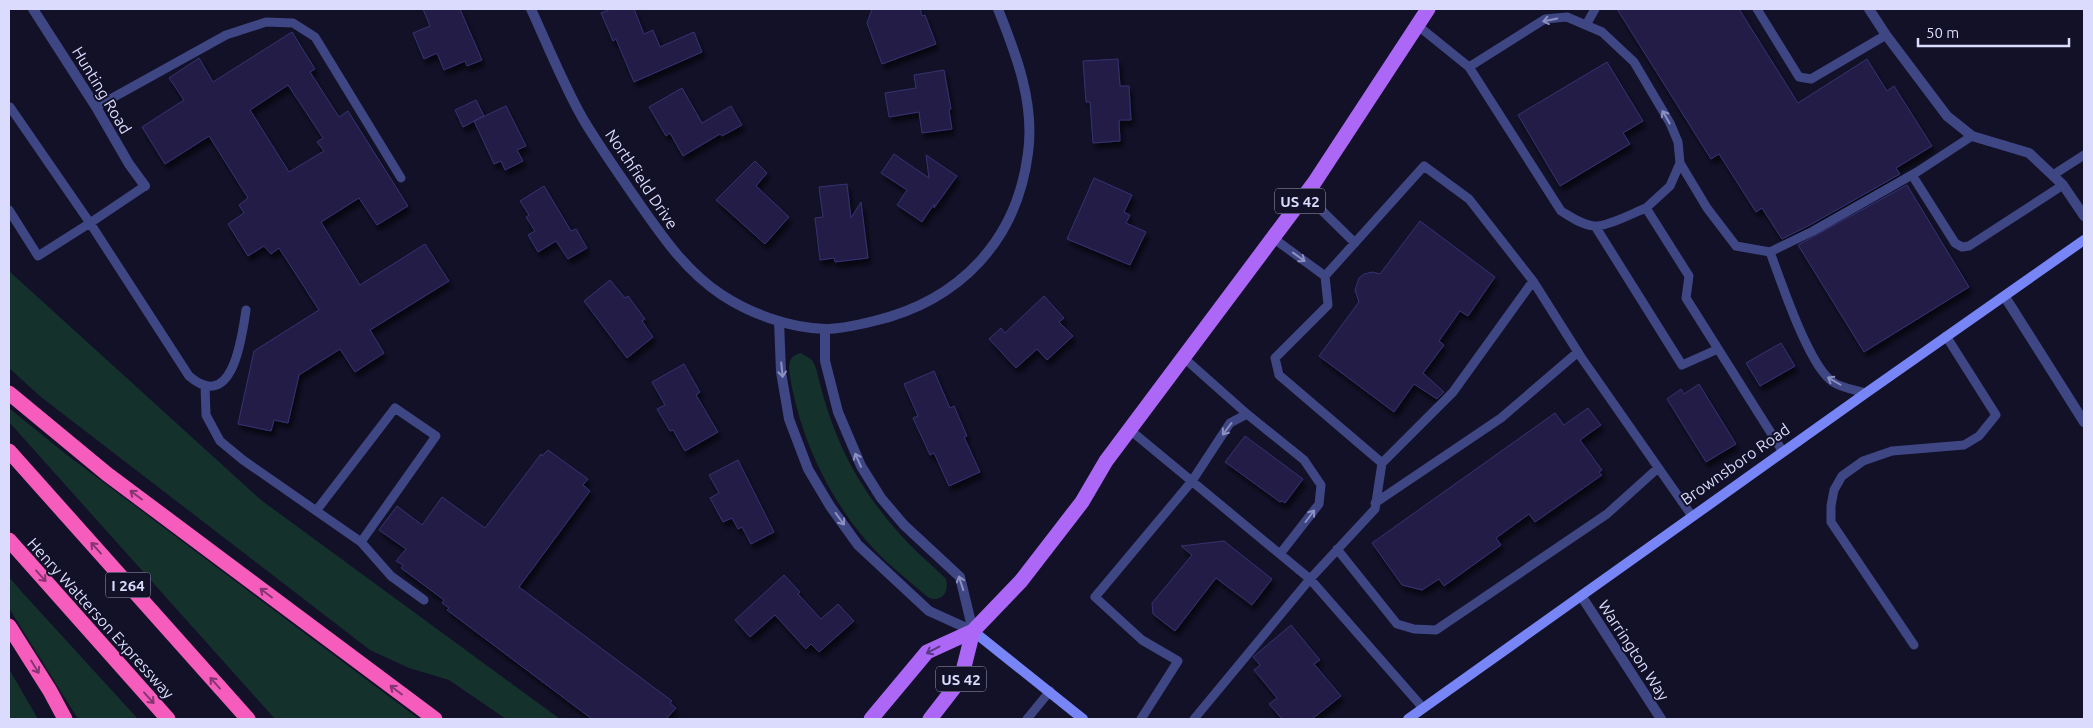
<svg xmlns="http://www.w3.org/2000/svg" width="2093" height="728" viewBox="0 0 2093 728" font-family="Ubuntu,sans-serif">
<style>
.green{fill:#15312c}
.building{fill:#211f47;stroke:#363272;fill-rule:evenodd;filter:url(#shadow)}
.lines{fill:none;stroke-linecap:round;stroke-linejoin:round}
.lane{stroke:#3f4684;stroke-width:9}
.street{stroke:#3f4684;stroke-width:10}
.secondary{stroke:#7785f7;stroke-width:10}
.primary{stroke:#ad67f7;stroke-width:15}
.highway{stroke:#f65cbb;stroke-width:15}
.oneway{stroke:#8c90c0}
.oneway2{stroke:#843672}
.oneway3{stroke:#583885}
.labels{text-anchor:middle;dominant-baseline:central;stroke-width:4;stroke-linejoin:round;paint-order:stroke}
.shield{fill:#121128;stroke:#9e9ebd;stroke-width:1}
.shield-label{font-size:15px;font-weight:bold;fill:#dadbfd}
.street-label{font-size:16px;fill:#dadbfd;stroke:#121128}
</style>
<defs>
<filter id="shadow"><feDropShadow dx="3" dy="5.5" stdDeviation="2.5" flood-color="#0009"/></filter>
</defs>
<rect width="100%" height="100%" fill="#121128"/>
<path class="green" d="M9 271 261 500 560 719H506L449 680 409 668 370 650 41 397 9 368Z
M801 353 812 360 816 368C833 441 858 490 910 545 922 557 934 567 946 579 949 592 943 602 929 598 915 586 901 575 888 563 839 518 805 452 792 388 790 374 783 357 801 353Z
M9 408 67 455 419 719H275L9 422Z
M9 577 21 591 138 719H78L9 608Z
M9 669 38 719H9Z"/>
<path class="building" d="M423 9H460L482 60 467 66 465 61 444 70 437 53 424 59 413 33 430 26Z
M611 9H634L644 34 653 30 660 47 694 32 702 52 634 82 616 39 613 41 601 13Z
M872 9H920L922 16 925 15 936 44 882 64 867 23Z
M1617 9H1739L1798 103 1867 59 1887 91 1894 86 1932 146 1896 168 1900 174 1810 225 1782 239 1762 208 1756 212 1719 154 1711 159Z
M292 32 315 69 310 72 339 117 348 111 408 206 377 225 359 198 321 222 360 285 425 244 449 281 370 330 384 353 355 372 340 349 299 375 288 423 274 420 271 431 238 424 254 351 319 310 279 248 271 254 264 246 248 256 228 224 244 213 239 205 248 198 209 136 165 164 142 127 184 100 169 78 199 58 213 82ZM288 85 323 138 317 142 324 151 289 172 250 110Z
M1118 59 1120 86H1129L1131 120H1119L1120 141 1093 143 1090 102H1086L1083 61Z
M1607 62 1643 121 1623 133 1630 144 1560 186 1518 115Z
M944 70 951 109 949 110 952 129 922 133 919 112 889 117 885 93 916 88 914 75Z
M682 88 702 123 731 106 742 125 722 136 720 134 683 156 670 133 666 136 649 107Z
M476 100 484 116 463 127 455 110Z
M506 106 526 146 517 150 523 161 505 170 501 161 494 164 474 121Z
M894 154 929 178 926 155 957 176 934 208V204L922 222 897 205 907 190 881 173Z
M755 161 767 173 756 186 789 217 765 244 716 200Z
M1094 178 1132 195 1124 212 1130 215 1126 223 1146 232 1130 265 1067 239Z
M847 184 851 218 861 202 868 258 835 262 834 258 820 260 815 218 823 217 819 187Z
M1907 185 1969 287 1864 352 1798 245Z
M544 186 571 231 576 229 587 248 568 259 556 241 538 252 528 235 535 231 526 217 529 215 520 201Z
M1420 221 1495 277 1468 316 1460 311 1439 341 1444 345 1423 373 1444 392 1437 399 1414 384 1394 412 1319 356 1359 302 1355 290 1359 278 1364 274 1373 272 1380 274Z
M610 280 625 298 628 296 645 319 642 321 653 337 627 358 584 301Z
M1044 296 1064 318 1059 322 1073 336 1047 360 1037 349 1016 368 989 339 1001 328 1005 333Z
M1781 343 1795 366 1760 386 1746 363Z
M684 364 700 392 696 395 718 432 685 451 673 430 670 431 657 409 665 405 652 382Z
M934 371 950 408 954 406 967 436 964 437 980 472 949 486 934 453 930 455 913 418 918 416 904 384Z
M1699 384 1736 444 1706 462 1667 399 1681 389 1684 394Z
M1588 408 1601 425 1580 440 1602 470 1599 472 1602 475 1535 522 1529 514 1496 538 1501 545 1444 586 1439 579 1422 590 1402 585 1372 543 1555 413 1564 425Z
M1245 436 1303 479 1285 503 1282 501 1280 502 1225 462Z
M548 450 588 479 583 485 590 491 519 587 672 701 670 703 676 708 666 719H592L447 610 449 608 442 603 444 600 401 568 403 565 396 561 406 549 379 530 397 506 422 525 442 497 485 528 541 454 542 456Z
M738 460 774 532 751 544 742 527 738 529 732 518 723 522 710 498 719 493 709 475Z
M1224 541 1272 579 1252 605 1216 578 1175 631 1153 614 1152 603 1192 555 1181 546Z
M784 575 800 592 798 594 821 619 838 604 854 621 819 652 811 644 806 649 775 615 750 637 735 620Z
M1291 625 1320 660 1314 664 1341 696 1312 719H1282L1269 704 1277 698 1254 670 1260 665 1253 657Z"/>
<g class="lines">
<path class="lane" d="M1757 9 1799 77 1811 79 1886 35
M1417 25 1469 67 1561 211C1571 217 1582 225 1594 226 1607 227 1633 213 1646 208
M1586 25 1595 9
M1469 67 1545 19 1567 17 1602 32 1634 62 1670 123 1678 142 1680 163 1707 208 1736 246 1770 252 1813 231 1917 172 1972 136
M96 107 226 35 266 22 293 23 315 37 401 178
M9 108 10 107 90 223 145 186
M1680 163 1670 186 1646 208 1689 276 1686 298 1783 452
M1912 175 1955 243 1962 247 1969 246 2063 185
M2053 175 2084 155
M1305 194 1355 243
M9 210 38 256 90 223 189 376C233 414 242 336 246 310
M1595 226 1682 365 1718 349
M1273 238 1325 276
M1770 252C1781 281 1809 367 1833 382 1841 388 1856 390 1866 393
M1184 358 1247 414
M205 385 206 415 220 441 243 460 361 542 391 576 424 600
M1130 430 1310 579 1194 719
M1382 463 1453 392 1533 281
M1375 503 1501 418 1578 352
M316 511 395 408 436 436 361 542
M1337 549 1397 624 1414 629 1436 630 1607 514 1658 468
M1914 645 1831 522V506L1834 490 1842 476 1863 461 1892 451 1964 445 1979 436 1996 415 1946 336
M1423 708 1310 579 1375 509 1382 463 1279 375 1275 358 1328 305 1325 276 1424 166 1469 199 1533 281 1581 357 1692 516
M1027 719 1050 691
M1141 719 1178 661 1142 640 1095 597 1192 481 1230 423 1247 414 1304 460 1321 485 1319 504 1280 554"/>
<path class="street" d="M33 9 96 107 129 164 145 186
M531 9C548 46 563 84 583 119 601 149 621 177 641 206 664 239 688 273 722 295 751 314 790 328 825 329 841 329 858 325 874 321 959 301 1017 241 1028 153 1035 103 1016 54 998 9
M1869 9 1886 35 1947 116 1972 136 2029 153 2063 185 2084 216
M2005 297 2084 422
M779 321 781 372 789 419 808 469 830 506 858 545 929 611 973 631
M825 329V361L838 412 861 466 881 498 904 525 960 577 973 631
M1582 597 1661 719"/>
<path class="secondary" d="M973 631 1083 719
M1408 719 1866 393 2084 240"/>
<path class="primary" d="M871 719 927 652 973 631 1021 581 1082 502 1106 461 1314 183 1428 9
M930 719 961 679 973 631"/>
<path class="highway" d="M9 393 107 474 435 719
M9 451 248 719
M9 540 168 719
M9 626 50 691 65 719"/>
</g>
<defs><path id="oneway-shaft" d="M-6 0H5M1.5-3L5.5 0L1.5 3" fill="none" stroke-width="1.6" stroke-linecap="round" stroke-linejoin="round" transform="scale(1.25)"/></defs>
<g class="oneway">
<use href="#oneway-shaft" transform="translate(1550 20) rotate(168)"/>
<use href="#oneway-shaft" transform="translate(1666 117) rotate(-120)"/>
<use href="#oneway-shaft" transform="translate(1299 257) rotate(36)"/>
<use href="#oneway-shaft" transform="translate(782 370) rotate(84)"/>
<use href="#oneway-shaft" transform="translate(1834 381) rotate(-150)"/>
<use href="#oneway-shaft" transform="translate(1227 429) rotate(127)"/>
<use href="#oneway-shaft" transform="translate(858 460) rotate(-114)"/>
<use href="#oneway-shaft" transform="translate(1310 516) rotate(-53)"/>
<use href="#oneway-shaft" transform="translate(840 519) rotate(54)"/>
<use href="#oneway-shaft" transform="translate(961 583) rotate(-108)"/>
</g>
<g class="oneway2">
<use href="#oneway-shaft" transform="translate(136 495) rotate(-143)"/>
<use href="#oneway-shaft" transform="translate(96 548) rotate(-132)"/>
<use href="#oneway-shaft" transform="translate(41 576) rotate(48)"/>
<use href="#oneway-shaft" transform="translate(266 593) rotate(-143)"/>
<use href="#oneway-shaft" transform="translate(35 667) rotate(59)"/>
<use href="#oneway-shaft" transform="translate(215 683) rotate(-132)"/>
<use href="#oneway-shaft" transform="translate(396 690) rotate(-143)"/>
<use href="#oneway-shaft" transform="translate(149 698) rotate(48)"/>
</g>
<use class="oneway3" href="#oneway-shaft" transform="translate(933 650) rotate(152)"/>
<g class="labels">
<g class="shield">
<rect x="1275" y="188.5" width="50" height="25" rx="4"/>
<rect x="105.5" y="572.5" width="45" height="25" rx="4"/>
<rect x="936" y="666.5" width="50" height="25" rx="4"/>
</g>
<g class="shield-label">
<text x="1300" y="201">US 42</text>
<text x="128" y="585">I 264</text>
<text x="961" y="679">US 42</text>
</g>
<g class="street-label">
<text transform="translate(102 90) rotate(59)">Hunting Road</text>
<text transform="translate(642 179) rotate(56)">Northfield Drive</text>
<text transform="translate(1735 464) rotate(-35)">Brownsboro Road</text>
<text transform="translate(101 618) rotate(48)">Henry Watterson Expressway</text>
<text transform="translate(1634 650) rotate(57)">Warrington Way</text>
</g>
</g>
<rect width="2093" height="728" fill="none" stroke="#dadbfd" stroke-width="20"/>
<path d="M1918 38v8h151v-8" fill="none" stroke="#dadbfd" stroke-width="2.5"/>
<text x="1926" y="38" font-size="15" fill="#dadbfd" stroke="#121128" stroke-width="4" paint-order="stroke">50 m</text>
</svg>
